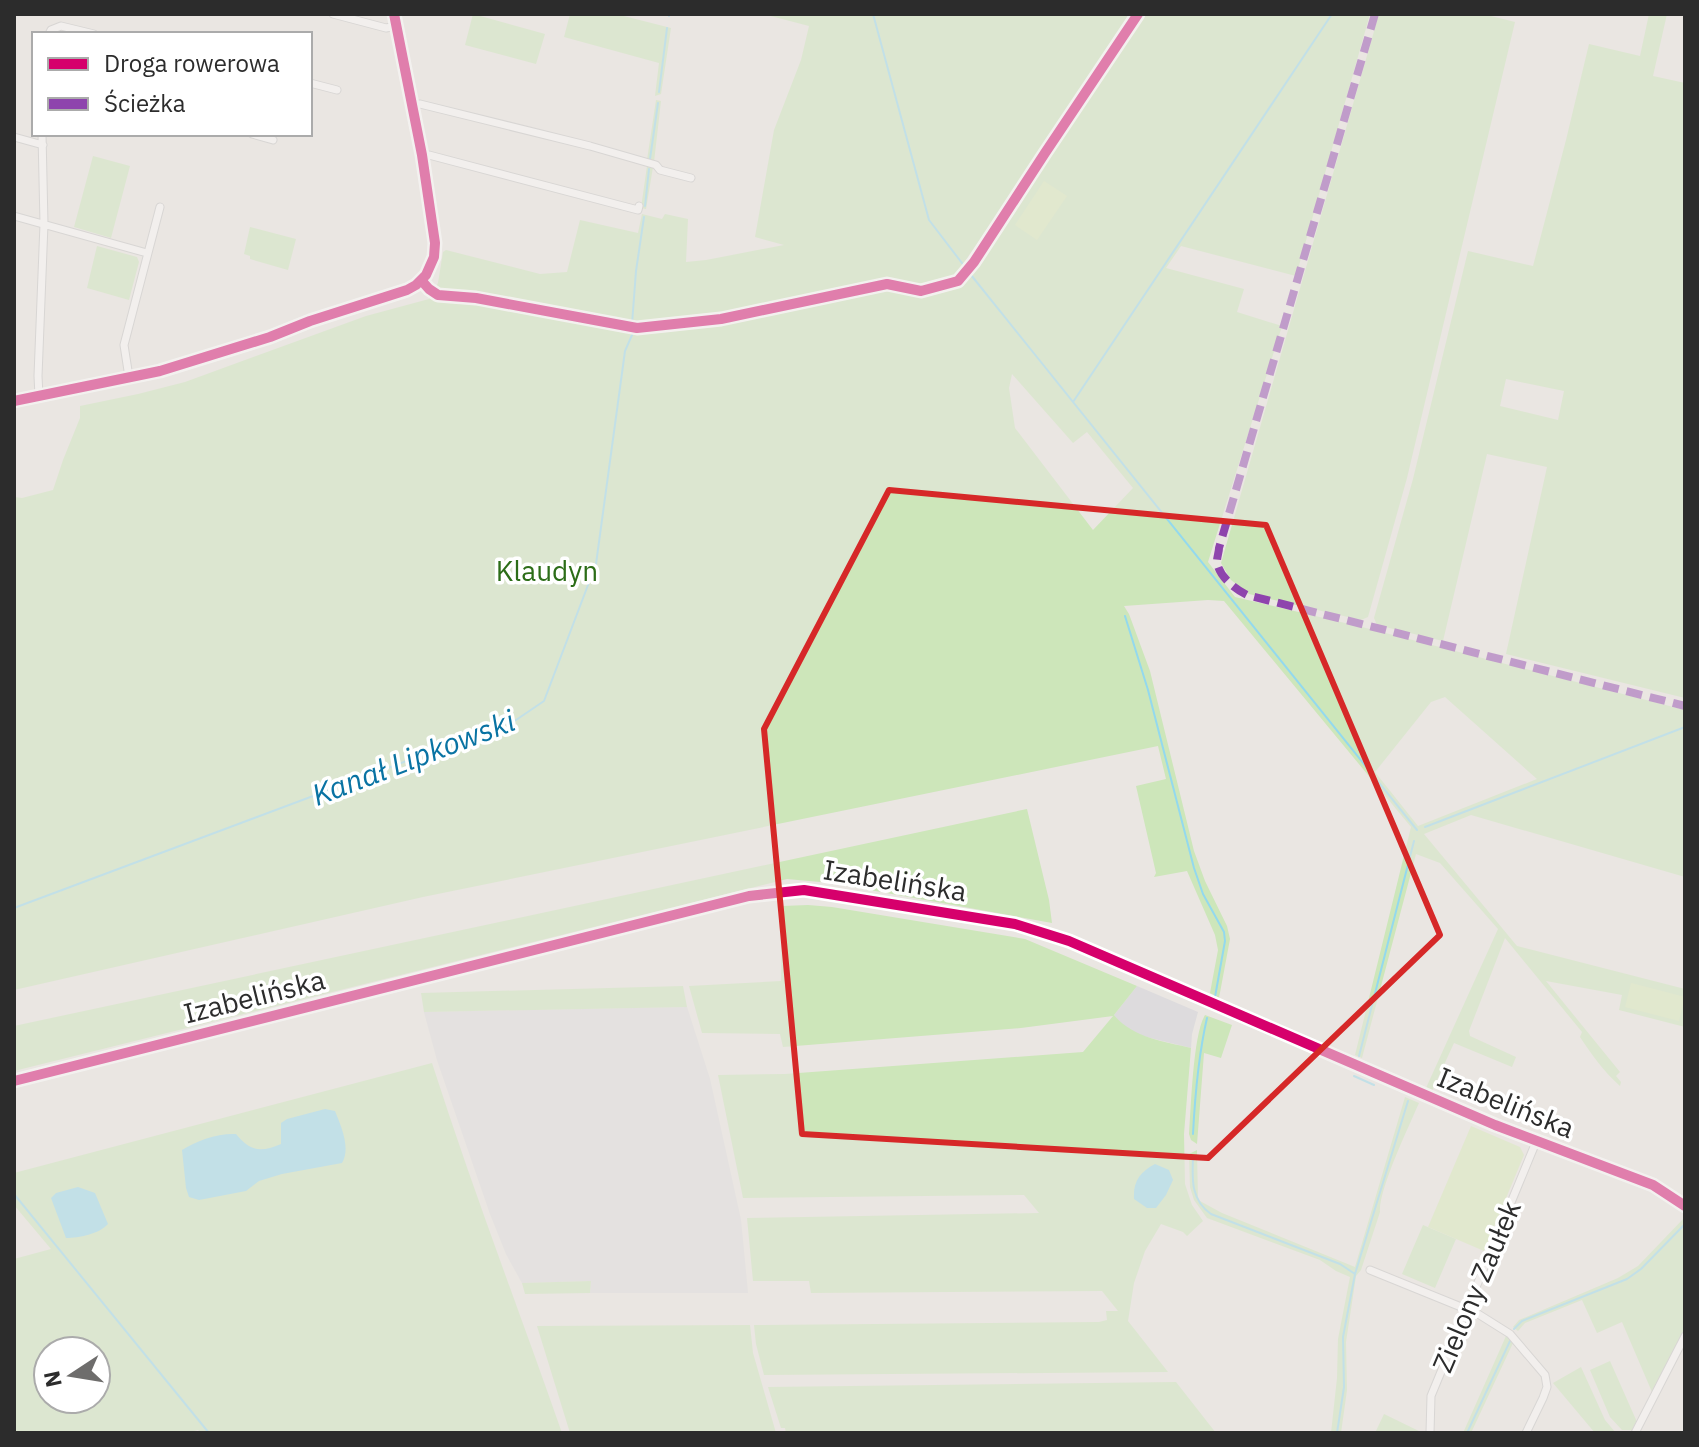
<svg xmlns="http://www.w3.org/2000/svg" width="1699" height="1447" viewBox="0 0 1699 1447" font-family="'IBM Plex Sans',sans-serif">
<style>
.industrial{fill:#dddbdd}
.green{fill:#cde6ba;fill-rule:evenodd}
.pitch{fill:#d8eab7}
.water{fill:#93d9ee}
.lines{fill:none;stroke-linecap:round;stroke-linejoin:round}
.stream{stroke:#93d9ee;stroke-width:2}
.minor-casing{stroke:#c4c3c3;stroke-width:9}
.tertiary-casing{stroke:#c4c3c3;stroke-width:11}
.minor{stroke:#fcfbfb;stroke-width:7}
.tertiary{stroke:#fcfbfb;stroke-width:9}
.quiet{stroke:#8e44ad;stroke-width:8;stroke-dasharray:16 8;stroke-linecap:butt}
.cycleway-casing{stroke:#fff;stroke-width:15}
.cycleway{stroke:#d6006c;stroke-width:10}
.marked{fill:none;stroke:#d62828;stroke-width:6;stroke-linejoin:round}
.labels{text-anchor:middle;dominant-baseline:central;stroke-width:7;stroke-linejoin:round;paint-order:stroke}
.park-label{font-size:28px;fill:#2c6d18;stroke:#fff}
.street-label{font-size:28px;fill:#2c2c2c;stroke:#fff}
.water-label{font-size:30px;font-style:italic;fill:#0973a3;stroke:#fff}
</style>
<rect width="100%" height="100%" fill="#eae6e2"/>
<path class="industrial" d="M1137 986 1198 1012 1192 1034 1191 1048 1138 1035 1121 1024 1114 1015Z
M687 1007 710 1079 741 1220 748 1293H590L591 1281 522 1283 506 1254 490 1214 437 1060 424 1012Z"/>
<path class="green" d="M473 14 545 34 536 64 465 45Z
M570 14H616L671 28 661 94 655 96 659 63 564 37Z
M763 14H1134L961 267 967 275 1142 14H1370L1296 276 1181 246 1166 268 1244 289 1237 312 1282 326 1208 562 1235 597 1366 628 1685 710V877L1471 815 1424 834 1517 946 1685 989V1027L1619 1010 1622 995 1546 981 1620 1072 1616 1076 1621 1082 1620 1086C1604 1072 1592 1055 1580 1037L1582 1032 1505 938 1469 1031 1470 1036 1516 1057 1512 1067 1454 1043 1432 1091 1426 1088 1498 929 1440 863 1416 854 1362 1058 1355 1055 1411 827 1224 601 1208 600 1124 606 1129 614 1150 671 1194 851 1205 881 1227 926 1230 939 1219 998 1210 993 1218 950 1215 935 1187 871 1154 877 1156 873 1136 786 1166 779 1158 746 423 897 14 990V497L22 498 53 490 63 460 80 418V406L138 394 185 382 366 316 429 299 438 283 443 252 446 250 540 274 567 272 580 220 638 233 642 214 662 219 665 214 688 219 686 262 706 260 784 245 755 237 774 130 801 60 809 26ZM1012 374 1073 443 1087 432 1133 488 1093 530 1015 428 1009 388ZM1445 697 1537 779 1418 826 1375 772 1431 702Z
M1379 14H1483L1515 22 1407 478 1368 617 1361 620 1249 594 1231 580 1221 563Z
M1649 14H1667L1653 76 1685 83V698L1506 654 1547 467 1487 454 1443 641 1377 625 1374 618 1413 479 1468 251 1533 266 1566 140 1589 44 1640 56ZM1506 379 1564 391 1558 420 1500 406Z
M656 100 661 101 654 162 647 160Z
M93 156 130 166 111 238 74 227Z
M647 166 653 167 646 209 641 208Z
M250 227 296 239 288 270 250 259V256L244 254Z
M97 246 137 257 139 262 129 300 87 288Z
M1027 809 1049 900 1052 923 831 883 787 879 14 1071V1026Z
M808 905 832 907 1025 939 1137 986 1114 1015C1133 1038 1163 1041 1191 1048L1184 1134 1185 1184 1192 1205 1203 1221 1187 1236 1183 1232 1161 1224 1145 1251 1134 1283 1128 1321 1168 1372 764 1375 756 1344 754 1325 1099 1322 1107 1320 1106 1311H1118L1102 1291 811 1293 809 1281H753L747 1218 1039 1213 1024 1195 743 1198 718 1075 785 1074 1083 1052 1113 1016 1021 1028 783 1047 780 1034 702 1033 689 986 781 981 782 906Z
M683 986 687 1007 424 1012 421 993Z
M1205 1015 1232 1025 1221 1058 1204 1053 1197 1144 1191 1140 1189 1134C1191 1108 1193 1034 1205 1015Z
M432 1063C472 1188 519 1310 562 1433H201L198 1430 186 1433H14V1259L51 1249 14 1205V1173ZM48 1351H96V1399H48Z
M1405 1097 1419 1103C1409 1126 1378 1191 1380 1212L1361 1270 1356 1276 1346 1342 1347 1390 1341 1433H1331L1337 1378 1338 1339 1350 1277 1336 1271 1320 1260 1207 1218 1194 1200 1190 1187 1189 1154 1197 1150 1198 1200 1222 1213 1355 1267Z
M1685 1217V1329L1652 1392 1622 1322 1597 1333 1582 1300 1525 1323 1518 1331 1513 1327 1519 1320 1618 1278 1638 1266Z
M1423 1225 1456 1239 1435 1288 1402 1274Z
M591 1281 590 1293 525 1294 522 1283Z
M750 1325 753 1353 776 1433H570L537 1326Z
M1506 1336 1513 1343 1471 1433H1463Z
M1610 1361 1637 1422 1633 1430H1622L1610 1417 1590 1370Z
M1581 1367 1605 1420 1616 1433H1595L1553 1383Z
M1176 1382 1216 1433H786L785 1428H781L768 1387Z
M1384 1414 1423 1433H1375Z"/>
<path class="pitch" d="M1044 181 1067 196 1037 240 1015 225Z
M1631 983 1685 997 1679 1021 1625 1007Z
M1471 1126 1520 1147 1524 1155 1484 1251 1428 1227Z"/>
<path class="water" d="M325 1109 335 1111C341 1126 351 1148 342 1163L282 1174 259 1181 246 1191 199 1200 189 1197 186 1188 182 1150C196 1141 218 1133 236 1134 250 1151 260 1153 281 1144V1123L287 1119Z
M1155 1164 1169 1170 1173 1180 1166 1195 1156 1208H1147L1134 1199C1133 1181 1140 1172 1155 1164Z
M78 1187 95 1193 108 1224C99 1234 79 1238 66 1238L51 1198 56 1193Z"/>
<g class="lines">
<path class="stream" d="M873 14 929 220 965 267
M669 16V14
M659 92 667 28
M650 159 658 103
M645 206 649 169
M971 275 1417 830
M632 324 636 271 644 217
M1073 402 1332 14
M1125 616 1148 690 1194 868 1203 894 1224 932 1225 941 1215 997
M1425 827 1685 727
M14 908 516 720 544 701 596 564 625 351 632 335
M1359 1056 1414 841
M1354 1076 1374 1085
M1193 1134C1195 1095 1198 1057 1207 1018
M1193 1158C1192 1180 1191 1200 1211 1214L1340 1264 1355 1274
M14 1194 209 1433
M1514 1329 1522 1321 1627 1279 1641 1269 1685 1224
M1337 1433 1344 1387 1343 1337 1355 1274 1408 1101
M1467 1433 1510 1341"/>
<defs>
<path id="minor" d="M333 14 386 28 397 26
M49 34 51 30 61 26 94 34
M310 83 337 90
M412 105 420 104 590 146 656 165 660 170 691 178
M252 134 273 140
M14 137 43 145
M422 155H429L638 210 639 206
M14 216 147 253
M129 377 124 345 160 207
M39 396 38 376 44 224 42 134
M14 401 160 371 270 337 310 321 407 290 416 285 426 275 434 257 435 243 422 155 394 14
M1370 1270 1466 1309
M1467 1307 1510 1334 1545 1375 1547 1387 1543 1398 1526 1433
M1430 1433 1431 1396 1536 1142
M1635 1433 1685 1336"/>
<path id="tertiary" d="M14 1081 749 896 804 890 1015 924 1069 941 1495 1125 1653 1185 1685 1206"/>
</defs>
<use href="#minor" class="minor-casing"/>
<use href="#tertiary" class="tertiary-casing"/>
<use href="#minor" class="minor"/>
<use href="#tertiary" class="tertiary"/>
<path class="quiet" d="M1375 14 1219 548C1219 552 1217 557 1217 561 1218 576 1235 589 1247 595L1685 706"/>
<defs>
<path id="cycleway" d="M421 280 429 289 438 295 476 298 637 328 721 319 887 284 921 291 958 281 974 262 1045 153 1138 14
M14 401 160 371 270 337 310 321 407 290 416 285 426 275 434 257 435 243 422 155 394 14
M14 1081 749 896 804 890 1015 924 1069 941 1495 1125 1653 1185 1685 1206"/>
</defs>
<use href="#cycleway" class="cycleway-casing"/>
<use href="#cycleway" class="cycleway"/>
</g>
<path d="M0 0H1699V1447H0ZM889 490 1266 525 1440 935 1208 1158 802 1134 764 729Z" fill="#eae6e2" fill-opacity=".55" fill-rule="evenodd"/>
<path class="marked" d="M889 490 1266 525 1440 935 1208 1158 802 1134 764 729Z"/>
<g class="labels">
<g class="park-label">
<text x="547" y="570">Klaudyn</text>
</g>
<g class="street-label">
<text transform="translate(895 880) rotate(9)">Izabelińska</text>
<text transform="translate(254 996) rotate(-14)">Izabelińska</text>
<text transform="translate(1506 1102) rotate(22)">Izabelińska</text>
<text transform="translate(1476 1286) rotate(-67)">Zielony Zaułek</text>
</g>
<g class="water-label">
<text transform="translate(413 757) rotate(-21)">Kanał Lipkowski</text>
</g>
</g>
<rect width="1699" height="1447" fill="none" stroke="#2c2c2c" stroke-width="32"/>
<rect x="32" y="32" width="280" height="104" fill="#ffffff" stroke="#ababab" stroke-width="2"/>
<rect x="48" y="58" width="40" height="12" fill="#d6006c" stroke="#ababab" stroke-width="2"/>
<text x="104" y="72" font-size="24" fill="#2c2c2c">Droga rowerowa</text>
<rect x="48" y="98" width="40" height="12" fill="#8e44ad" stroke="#ababab" stroke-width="2"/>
<text x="104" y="112" font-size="24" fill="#2c2c2c">Ścieżka</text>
<g transform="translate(72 1375) rotate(258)"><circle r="38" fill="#ffffff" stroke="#ababab" stroke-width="2"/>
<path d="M0-6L14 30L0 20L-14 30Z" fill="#6e6d6c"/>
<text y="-12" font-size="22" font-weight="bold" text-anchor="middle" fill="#2c2c2c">N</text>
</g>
</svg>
